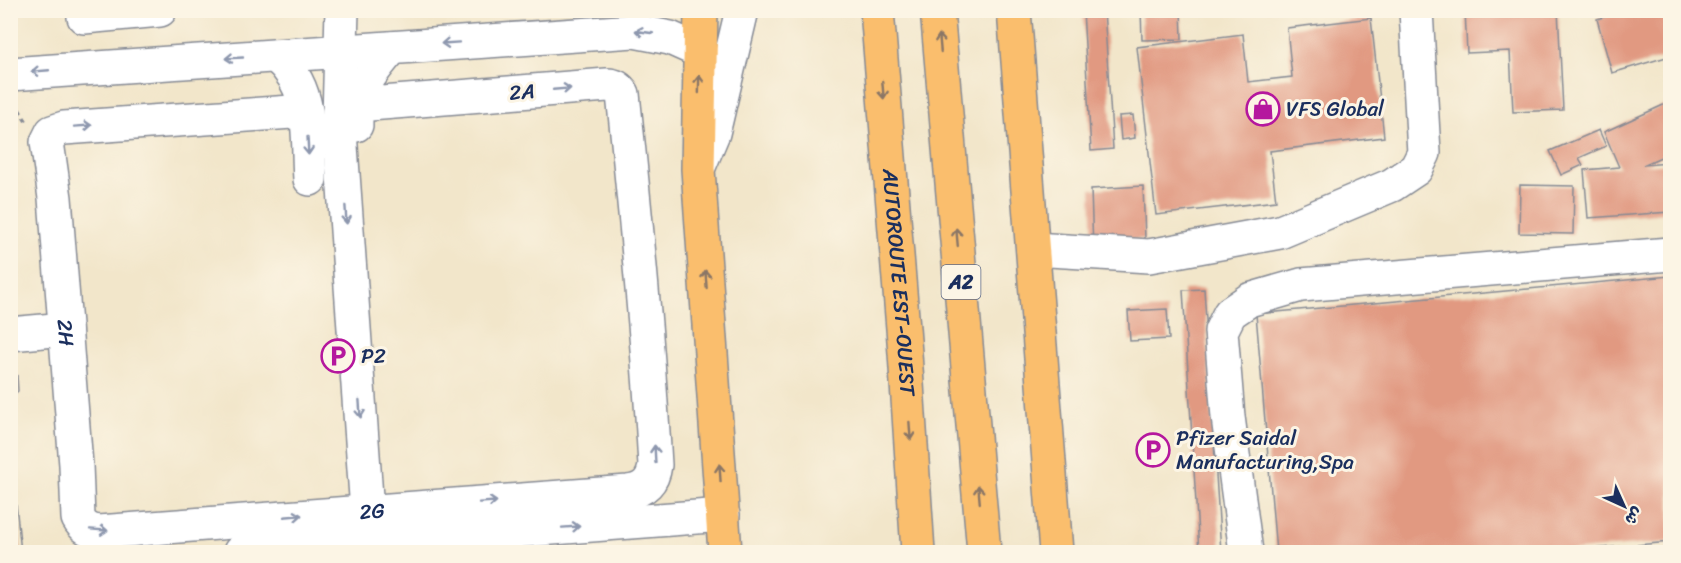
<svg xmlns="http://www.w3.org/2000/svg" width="1681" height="563" viewBox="0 0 1681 563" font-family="Sriracha,'Playpen Sans Arabic',sans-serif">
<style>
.building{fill:#e19981}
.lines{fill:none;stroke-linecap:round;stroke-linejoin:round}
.minor-casing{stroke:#868a94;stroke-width:36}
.major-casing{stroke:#868a94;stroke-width:36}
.highway-casing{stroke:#868a94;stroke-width:36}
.path{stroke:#868a94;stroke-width:4;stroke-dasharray:4.5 4.5;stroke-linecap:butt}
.minor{stroke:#fff;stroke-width:33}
.major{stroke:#fabe6d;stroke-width:33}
.highway{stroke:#fabe6d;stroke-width:33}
.oneway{stroke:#8d97ae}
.oneway2{stroke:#8a7666}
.labels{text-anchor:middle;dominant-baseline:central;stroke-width:6;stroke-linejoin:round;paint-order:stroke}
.shield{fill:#fcf5e5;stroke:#5e6a86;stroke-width:1.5}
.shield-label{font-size:20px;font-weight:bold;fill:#1b2f5e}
.street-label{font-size:21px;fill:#1b2f5e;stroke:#fcf5e5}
.poi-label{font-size:21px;fill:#1b2f5e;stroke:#fcf5e5;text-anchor:start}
</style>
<rect width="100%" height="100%" fill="#fcf5e5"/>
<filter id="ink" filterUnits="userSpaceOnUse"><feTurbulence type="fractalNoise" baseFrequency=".0167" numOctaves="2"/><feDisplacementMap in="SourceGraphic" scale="12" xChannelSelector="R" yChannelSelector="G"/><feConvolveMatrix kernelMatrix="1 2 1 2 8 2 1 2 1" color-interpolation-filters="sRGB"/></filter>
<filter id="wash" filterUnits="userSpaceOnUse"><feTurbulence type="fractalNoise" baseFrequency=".008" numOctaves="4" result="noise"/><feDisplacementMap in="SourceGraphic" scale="24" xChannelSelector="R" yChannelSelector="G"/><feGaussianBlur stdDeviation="1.35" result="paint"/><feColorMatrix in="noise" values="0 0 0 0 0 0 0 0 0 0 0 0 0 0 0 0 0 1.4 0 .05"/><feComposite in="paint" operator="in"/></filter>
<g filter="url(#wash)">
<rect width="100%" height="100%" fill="#f2e6ca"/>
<g id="blocks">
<path class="building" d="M1083 10H1104L1113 149 1091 151Z
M1141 10H1181L1182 39 1142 40Z
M1465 10H1558L1563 110 1513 112 1510 51 1467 53Z
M1627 10H1670V56L1612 73 1597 19Z
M1371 18 1384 137 1270 151 1276 201 1156 215 1137 47 1243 34 1248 82 1292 77 1287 28Z
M1670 102V153L1643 165 1670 163V212L1588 218 1584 170 1619 167 1604 132Z
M1133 115 1135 138 1121 140 1119 116Z
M1599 130 1606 146 1579 158 1583 165 1561 175 1550 151Z
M1520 185 1574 186 1573 234 1519 233Z
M1143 186 1145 239 1122 240 1093 250 1091 189Z
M1670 276V542L1558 552H1276L1256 314Z
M1204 289 1221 552H1199L1183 290Z
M1167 309 1169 339 1130 341 1128 311Z
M10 369 17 375 18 391 10 398Z
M12 465 21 552H10V466Z"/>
</g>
</g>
<g filter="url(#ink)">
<use href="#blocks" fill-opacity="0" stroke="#868a94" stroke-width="1.5"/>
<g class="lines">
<defs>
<g id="minor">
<path d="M342 10 339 118 367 511"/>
<path d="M84 17 160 10"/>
<path d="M276 56C314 88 307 133 310 179"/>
<path d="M10 74 634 31 670 38 699 51"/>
<path id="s1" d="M306 111 64 128 52 132 47 142 55 198 76 465 78 518C83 527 89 531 99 532L628 492C645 490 653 481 655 465 648 341 636 217 623 94 619 87 615 85 607 85L357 105"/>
<path d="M356 125C353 93 373 70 392 48"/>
<path d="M700 164 713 133 742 10"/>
<path d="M1033 249 1149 256 1280 232 1392 185 1416 169 1424 153 1416 10"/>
<path d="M10 334 65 329"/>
<path d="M240 552 723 515"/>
<path d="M1246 552 1228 417 1221 331 1230 313 1249 300 1301 285 1670 254"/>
</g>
<path id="major" d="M701 10 698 169 725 552
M1014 10 1056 552"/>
<g id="highway">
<path id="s2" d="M877 10 905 353 918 552"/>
<path d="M937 10 984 552"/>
</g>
</defs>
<use href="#minor" class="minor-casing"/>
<use href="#major" class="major-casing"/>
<use href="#highway" class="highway-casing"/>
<path class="path" d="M14 102 26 121"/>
<use href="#minor" class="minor"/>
<use href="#major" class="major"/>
<use href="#highway" class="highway"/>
</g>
<defs><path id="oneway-shaft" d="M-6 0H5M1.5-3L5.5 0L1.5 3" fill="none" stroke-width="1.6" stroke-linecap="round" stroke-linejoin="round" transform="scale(1.5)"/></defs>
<g class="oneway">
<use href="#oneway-shaft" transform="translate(644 32) rotate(-172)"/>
<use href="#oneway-shaft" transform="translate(450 43) rotate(176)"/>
<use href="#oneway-shaft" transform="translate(234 58) rotate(177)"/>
<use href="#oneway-shaft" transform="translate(40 71) rotate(175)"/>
<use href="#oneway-shaft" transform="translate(562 89) rotate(-5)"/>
<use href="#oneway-shaft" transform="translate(83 126) rotate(-4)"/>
<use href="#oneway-shaft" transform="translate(308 146) rotate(87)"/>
<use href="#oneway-shaft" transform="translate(346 215) rotate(86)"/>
<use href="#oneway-shaft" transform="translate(360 409) rotate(86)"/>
<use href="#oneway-shaft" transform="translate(655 454) rotate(-93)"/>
<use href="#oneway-shaft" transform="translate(488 502) rotate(-4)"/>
<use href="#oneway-shaft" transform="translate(293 516) rotate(-5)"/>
<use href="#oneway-shaft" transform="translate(571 527) rotate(-4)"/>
<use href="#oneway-shaft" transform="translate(99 530) rotate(4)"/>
</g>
<g class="oneway2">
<use href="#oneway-shaft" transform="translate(940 43) rotate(-95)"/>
<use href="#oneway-shaft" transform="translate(699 84) rotate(-89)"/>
<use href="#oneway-shaft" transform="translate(883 90) rotate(85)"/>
<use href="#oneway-shaft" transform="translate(957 237) rotate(-95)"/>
<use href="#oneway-shaft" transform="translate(706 279) rotate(-94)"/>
<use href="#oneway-shaft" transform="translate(910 431) rotate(86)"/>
<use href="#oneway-shaft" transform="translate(720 473) rotate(-94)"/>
<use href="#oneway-shaft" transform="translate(979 494) rotate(-95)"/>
</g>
</g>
<defs>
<symbol id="shop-ring" viewBox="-11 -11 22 22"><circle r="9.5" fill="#fcf5e5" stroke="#b5179e" stroke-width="1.5"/><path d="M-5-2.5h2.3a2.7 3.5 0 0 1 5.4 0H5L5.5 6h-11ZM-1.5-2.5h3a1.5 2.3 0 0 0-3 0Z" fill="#b5179e"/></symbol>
<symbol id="parking-ring" viewBox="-11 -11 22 22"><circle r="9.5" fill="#fcf5e5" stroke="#b5179e" stroke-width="1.5"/><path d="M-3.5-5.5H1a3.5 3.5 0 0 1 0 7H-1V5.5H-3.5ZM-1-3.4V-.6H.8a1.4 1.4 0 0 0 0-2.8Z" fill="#b5179e"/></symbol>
</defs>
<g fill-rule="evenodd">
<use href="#shop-ring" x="1244" y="90" width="38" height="38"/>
<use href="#parking-ring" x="319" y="337" width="38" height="38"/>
<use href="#parking-ring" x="1134" y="431" width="38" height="38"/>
</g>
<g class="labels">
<rect class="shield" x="941.5" y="265" width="39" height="34" rx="4.5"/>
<g class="shield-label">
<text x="961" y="282">A2</text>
</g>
<g class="street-label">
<text transform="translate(522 92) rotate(-5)">2A</text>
<text stroke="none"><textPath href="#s2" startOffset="273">AUTOROUTE EST-OUEST</textPath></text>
<text stroke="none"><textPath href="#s1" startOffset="458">2H</textPath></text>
<text stroke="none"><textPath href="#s1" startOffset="944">2G</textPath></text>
</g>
<g class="poi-label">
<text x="1286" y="109">VFS Global</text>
<text x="361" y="356">P2</text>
<text x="1176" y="438">Pfizer Saidal<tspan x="1176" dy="24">Manufacturing,Spa</tspan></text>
</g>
</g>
<rect width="1681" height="563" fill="none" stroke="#fcf5e5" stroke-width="36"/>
<g transform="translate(1624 506) rotate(135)" stroke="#fcf5e5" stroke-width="4.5" paint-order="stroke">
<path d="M0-4.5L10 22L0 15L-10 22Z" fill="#1b2f5e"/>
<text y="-9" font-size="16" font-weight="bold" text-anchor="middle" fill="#1b2f5e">ش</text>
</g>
</svg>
